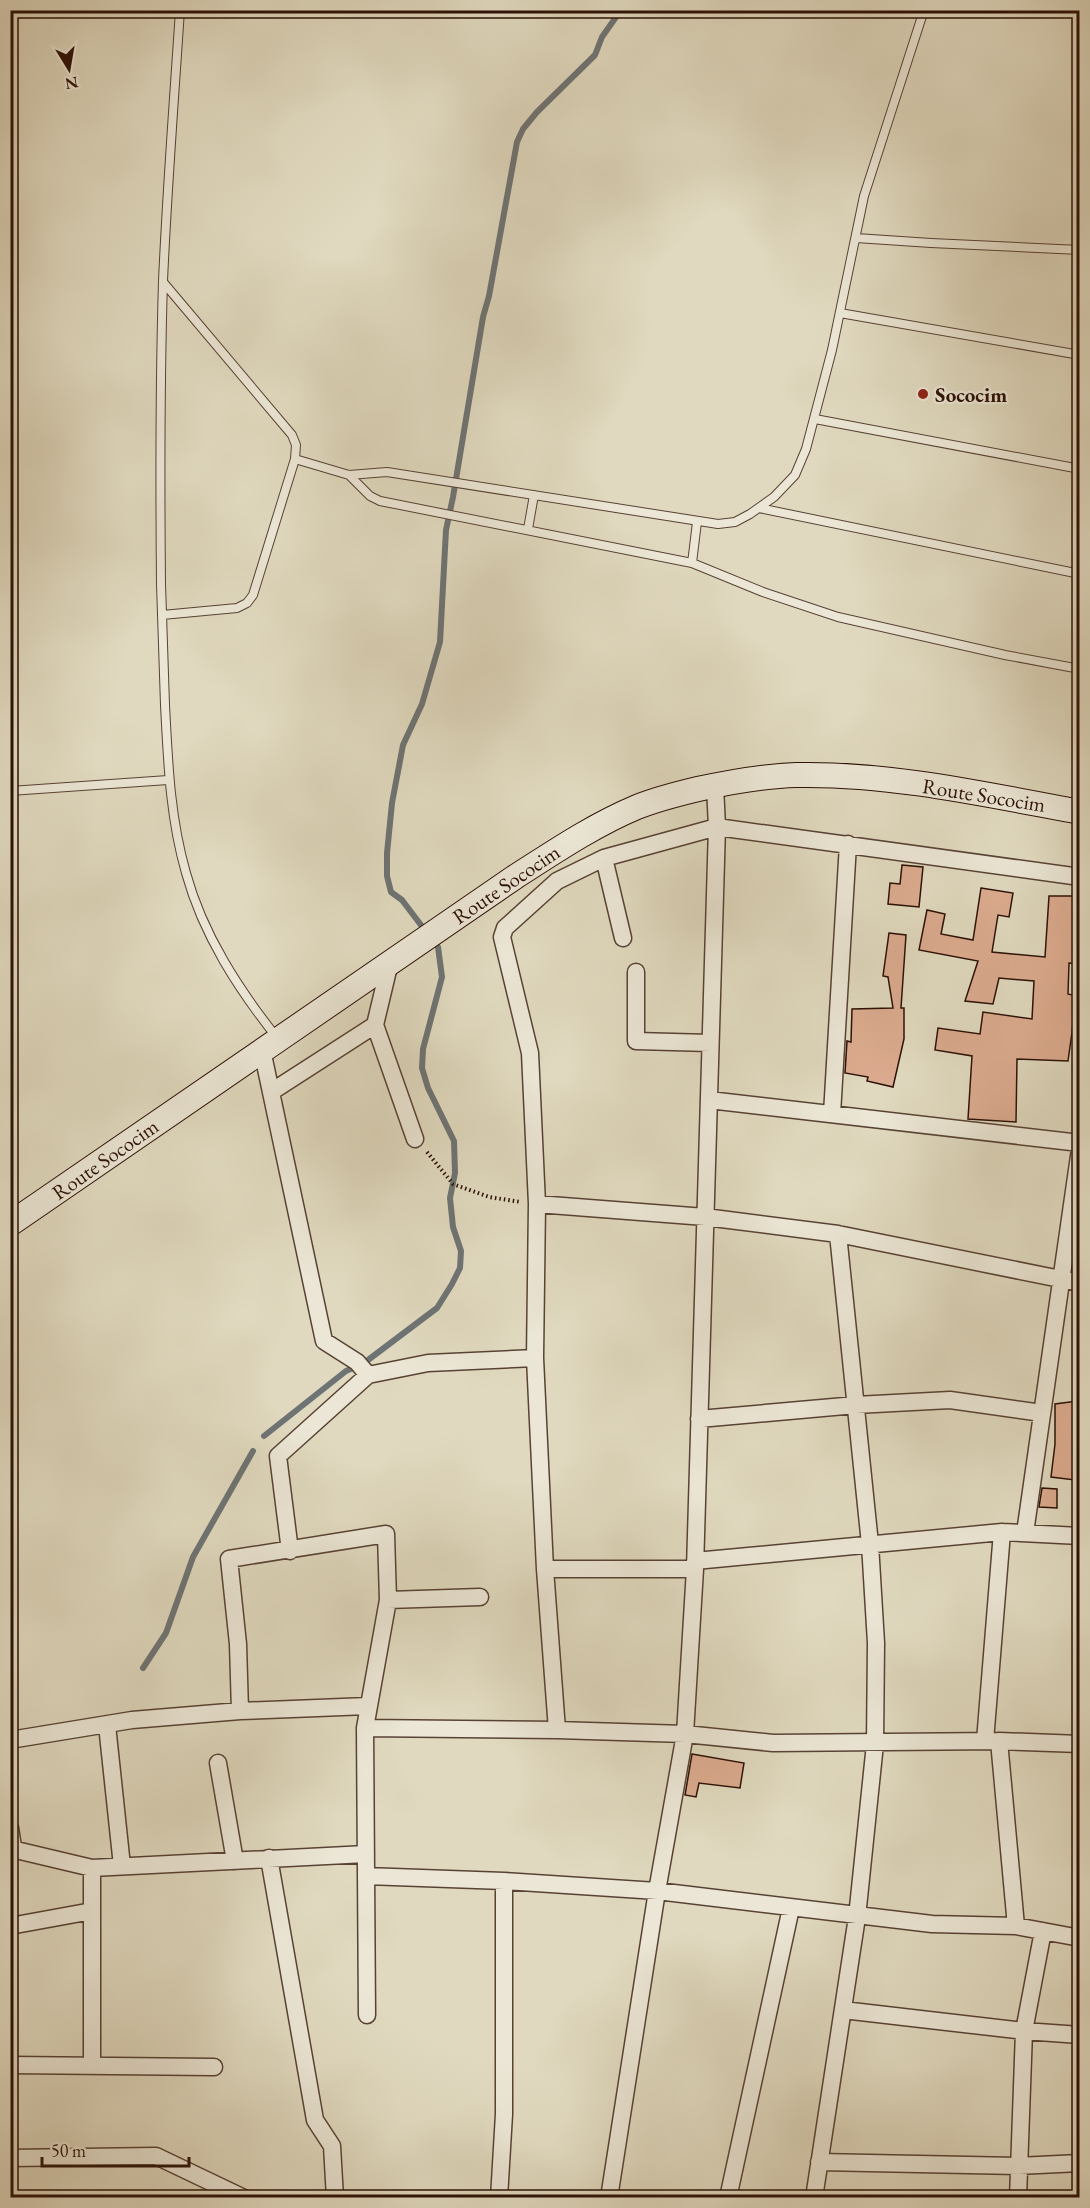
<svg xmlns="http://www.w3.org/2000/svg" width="1090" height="2208" viewBox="0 0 1090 2208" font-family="'EB Garamond',serif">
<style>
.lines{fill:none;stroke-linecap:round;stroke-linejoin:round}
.stream{stroke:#6e7474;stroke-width:6}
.building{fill:#dcab8f;stroke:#2b1006;stroke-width:1.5}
.lane-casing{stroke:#584234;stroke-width:10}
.street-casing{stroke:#584234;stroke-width:19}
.secondary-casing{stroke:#2b1006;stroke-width:26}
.path{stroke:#2b1006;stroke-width:4;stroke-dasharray:1.5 3;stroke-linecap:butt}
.lane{stroke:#ebe6d5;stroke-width:8}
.street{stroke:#ebe6d5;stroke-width:16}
.secondary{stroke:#ebe6d5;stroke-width:24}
.poi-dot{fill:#8f2418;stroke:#ebe6d5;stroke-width:2}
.labels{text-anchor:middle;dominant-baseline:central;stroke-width:4.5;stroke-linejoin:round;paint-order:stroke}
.poi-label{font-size:21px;font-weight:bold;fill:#2b1006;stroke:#ebe6d5;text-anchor:start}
.street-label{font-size:21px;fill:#2b1006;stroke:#ebe6d5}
</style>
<rect width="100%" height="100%" fill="#e0d9bf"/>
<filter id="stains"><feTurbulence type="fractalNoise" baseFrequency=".00333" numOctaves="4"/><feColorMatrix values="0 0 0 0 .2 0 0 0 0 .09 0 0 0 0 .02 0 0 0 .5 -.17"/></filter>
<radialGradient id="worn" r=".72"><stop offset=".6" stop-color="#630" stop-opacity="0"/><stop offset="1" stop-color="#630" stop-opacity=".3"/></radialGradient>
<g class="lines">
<path class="stream" d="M427 933 402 900 391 892 387 876V853L392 803 403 745 422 704 440 642 446 530 453 497 483 317 489 296 517 142 523 129 537 112 595 55 602 37 621 10
M368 1360 437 1308 452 1284 460 1268 461 1251 453 1227 450 1198 455 1173 454 1141 428 1088 422 1068 423 1049 442 977 438 947 433 941
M264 1436 346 1371 353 1368
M143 1668 166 1633 193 1557 253 1451"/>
</g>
<path class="building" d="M902 865 923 867 919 907 888 904 890 883 900 884Z
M981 888 1013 893 1009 917 998 915 992 952 1045 957 1049 896H1080V964L1069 963 1068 994 1080 997V1019L1074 1018 1068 1061 1017 1059 1016 1122 968 1119 972 1056 935 1050 938 1028 980 1034 983 1012 1032 1019 1034 981 999 978 993 1004 965 1001 978 961 919 950 927 910 945 914 941 934 973 940Z
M889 933 906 935 901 1008H904V1039L893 1087 867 1081 868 1077 845 1073 847 1041 851 1042 852 1009 893 1008 888 977 883 976Z
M1077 1401 1080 1442 1075 1480 1051 1477 1055 1444V1404Z
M1042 1488 1057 1489V1508L1039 1507Z
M692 1754 744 1763 740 1788 699 1783 696 1797 685 1795Z"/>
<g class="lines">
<defs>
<path id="lane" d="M180 10C174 101 167 190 163 281 160 381 160 482 161 583 162 624 164 665 165 705 168 762 170 818 186 873 203 935 239 990 278 1039
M856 238 931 243 1080 250
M840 313 1080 355
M815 419 1080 469
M295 459 349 475 387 472 718 524 735 522 750 514 774 497 795 475 806 449 832 350 864 196 924 10
M349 475 370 496 380 501 692 563 763 592 838 617 1005 655 1080 669
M759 508 1080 574
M528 529 534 495
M692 563 697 522
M162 615 237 608 247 603 253 595 295 459 296 445 292 435 163 282
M10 791 168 780"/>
<path id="street" d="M604 858 623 938
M390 962 375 1025 415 1139
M636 972V1041L710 1043
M262 1050 324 1341 357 1362 368 1375
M271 1092 375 1025
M709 1100 1080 1143
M832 1114 848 844
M537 1204 705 1217 838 1234 1080 1283
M699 1419 856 1405 950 1400 1042 1413
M1025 1533 1080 1149
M290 1551 278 1456 368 1375 428 1363 535 1358
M695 1561 1002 1532 1080 1536
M545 1569H695
M388 1600 480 1597
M240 1711 238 1644 229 1559 386 1534 388 1600 365 1728 367 2015
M107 1725 122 1866
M365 1728 557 1730 685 1734 773 1743 999 1741 1080 1744
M557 1730 545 1569 535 1358 537 1204 530 1053 502 937 505 928 557 881 604 858 717 827 1080 877
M10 1740 132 1720 240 1711 368 1706
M985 1741 1002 1532
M999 1741 1016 1926
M218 1763 235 1861
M10 1828 13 1847 16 1850 92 1868 366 1854
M269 1858 315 2120 332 2146 335 2198
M366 1876 504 1881 657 1891 932 1924 1016 1926 1080 1938
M10 1926 92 1911
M843 2010 1024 2031 1080 2035
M10 2065 214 2067
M92 2066V1868
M10 2158 156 2156 244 2198
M819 2162 1018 2166 1080 2163
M499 2198 504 2114V1881
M609 2198 657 1891 685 1734 695 1569 717 827 715 786
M728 2198 791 1908
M814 2198 857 1917 875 1744 876 1643 870 1544 838 1234
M1018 2198 1024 2031 1043 1931"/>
<path id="secondary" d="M10 1224 515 877C554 852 594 825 637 807 657 799 677 794 698 789 730 782 763 776 796 775 890 773 988 795 1080 812"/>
</defs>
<use href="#lane" class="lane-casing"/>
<use href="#street" class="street-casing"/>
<use href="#secondary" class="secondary-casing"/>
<path class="path" d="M427 1152 453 1184 489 1197 521 1202"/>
<use href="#lane" class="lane"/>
<use href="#street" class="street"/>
<use href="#secondary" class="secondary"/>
</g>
<circle class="poi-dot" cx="923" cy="394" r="6"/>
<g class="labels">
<g class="poi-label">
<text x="935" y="394">Sococim</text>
</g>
<g class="street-label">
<text transform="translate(984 795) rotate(9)">Route Sococim</text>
<text transform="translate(506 884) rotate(-34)">Route Sococim</text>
<text transform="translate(105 1159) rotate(-35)">Route Sococim</text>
</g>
</g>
<rect width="1090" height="2208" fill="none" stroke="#e0d9bf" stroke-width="36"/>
<rect x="12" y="12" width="1066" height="2184" fill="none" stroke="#2b1006" stroke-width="3"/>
<rect x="18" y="18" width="1054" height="2172" fill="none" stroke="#2b1006" stroke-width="1.5"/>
<g transform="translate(69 69) rotate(169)" stroke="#ebe6d5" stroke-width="4.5" paint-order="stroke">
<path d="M0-4.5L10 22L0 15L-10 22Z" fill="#2b1006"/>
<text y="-9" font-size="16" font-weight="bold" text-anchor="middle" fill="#2b1006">N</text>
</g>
<path d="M42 2157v9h147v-9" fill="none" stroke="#2b1006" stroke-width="3"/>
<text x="51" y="2157" font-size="18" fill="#2b1006" stroke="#ebe6d5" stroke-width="4.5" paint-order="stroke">50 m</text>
<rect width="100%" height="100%" filter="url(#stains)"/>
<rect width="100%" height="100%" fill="url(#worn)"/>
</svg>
